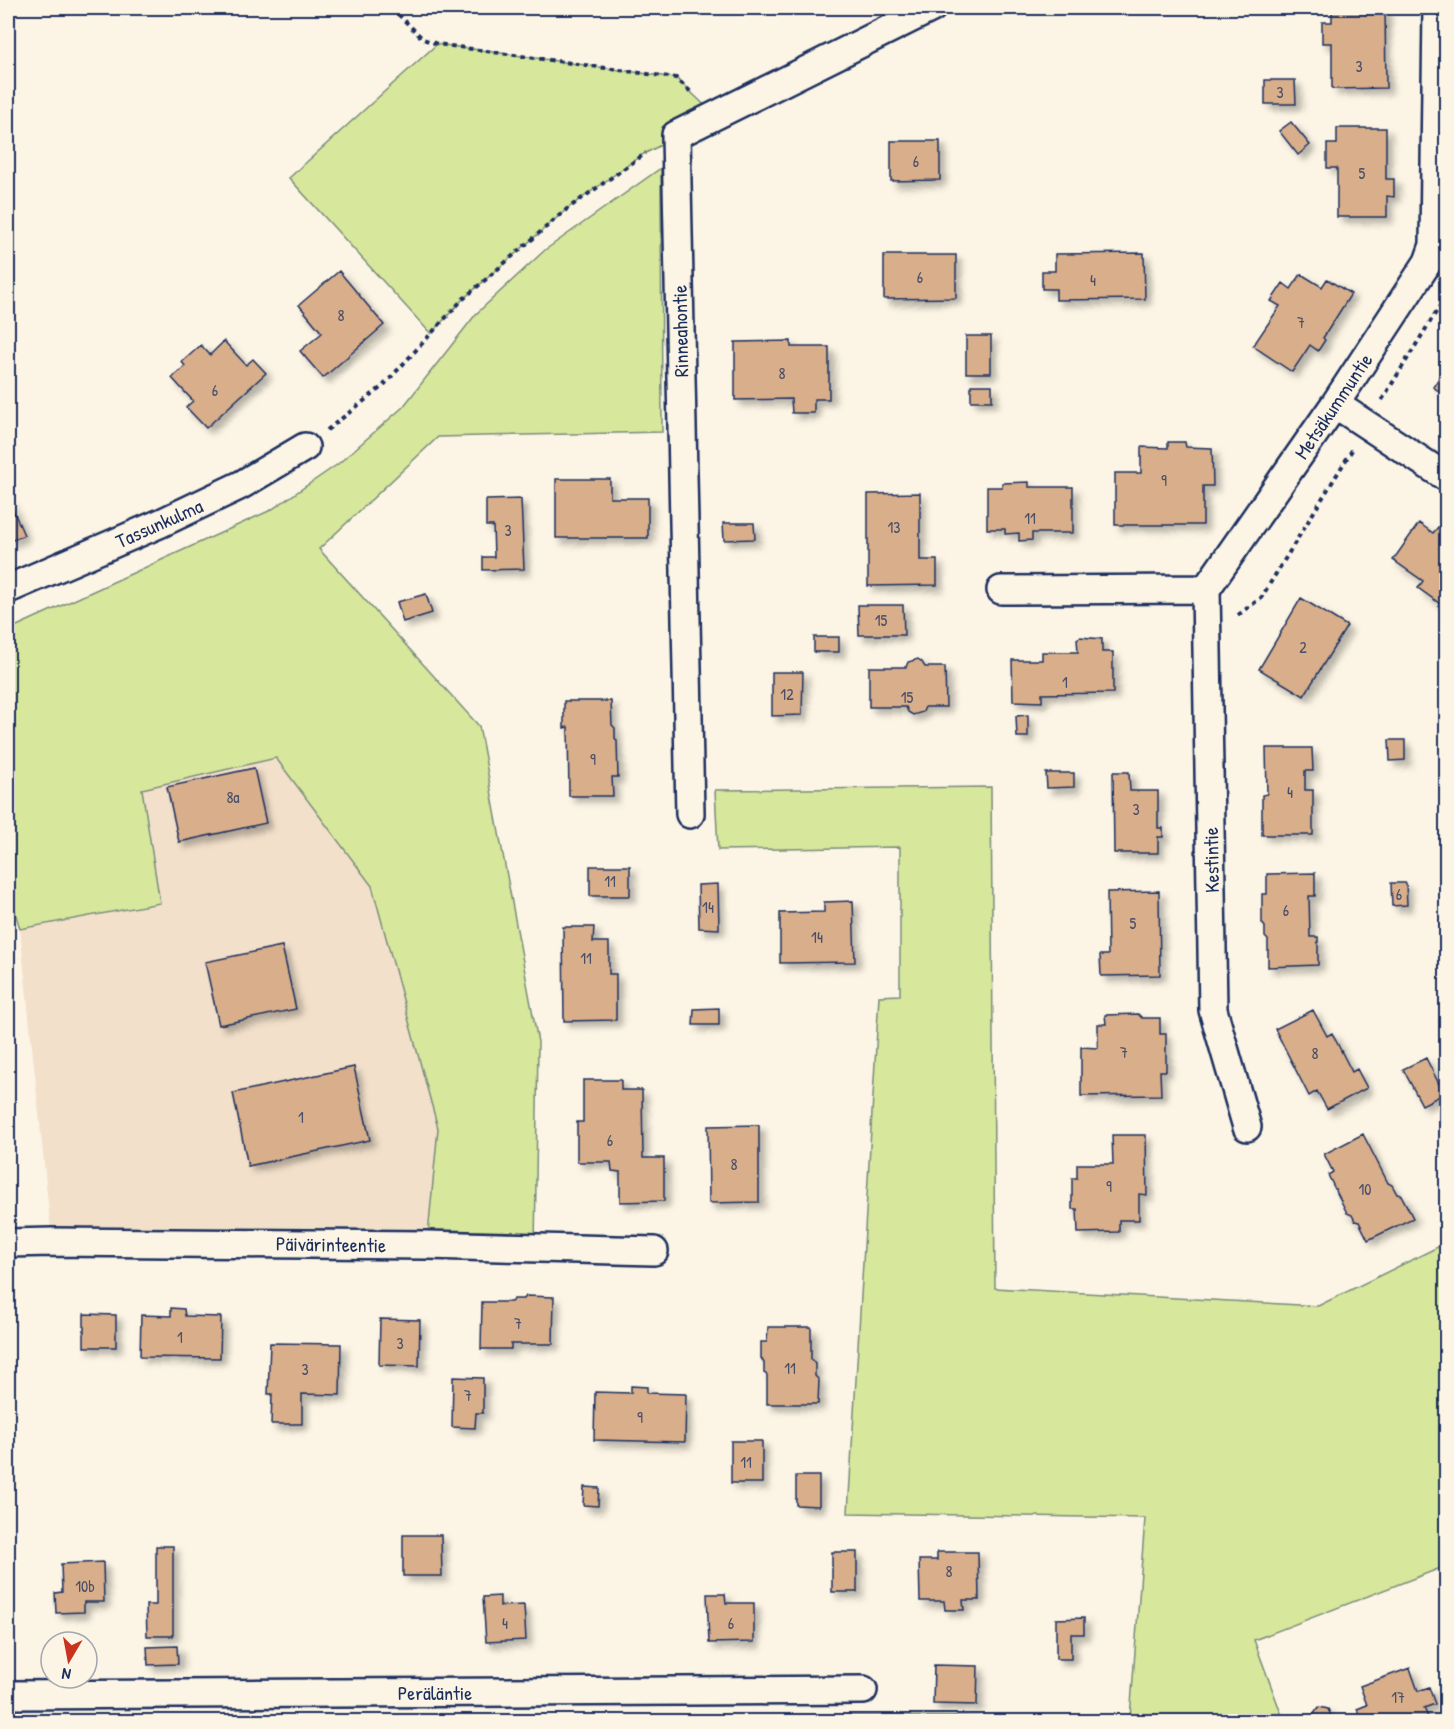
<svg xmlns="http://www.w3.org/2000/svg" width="1454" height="1729" viewBox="0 0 1454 1729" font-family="'Patrick Hand',sans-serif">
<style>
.built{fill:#f2e0ca}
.green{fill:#d7e79b;stroke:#798b7c;stroke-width:1.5}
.building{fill:#d9ae8a;stroke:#1b2f5e;stroke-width:1.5;filter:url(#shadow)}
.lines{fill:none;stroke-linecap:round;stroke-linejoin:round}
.minor-casing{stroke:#1b2f5e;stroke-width:32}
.path{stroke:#1b2f5e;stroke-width:4;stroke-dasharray:4.5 4.5;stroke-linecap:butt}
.minor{stroke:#fcf5e5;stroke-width:27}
.labels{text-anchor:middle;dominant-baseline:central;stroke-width:4.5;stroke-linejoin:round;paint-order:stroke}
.number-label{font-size:16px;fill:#4a4f69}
.street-label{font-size:20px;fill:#1b2f5e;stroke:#fcf5e5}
</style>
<defs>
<filter id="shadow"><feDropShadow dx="5.5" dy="5.5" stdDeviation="3" flood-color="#0004"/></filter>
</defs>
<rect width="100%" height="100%" fill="#fcf5e5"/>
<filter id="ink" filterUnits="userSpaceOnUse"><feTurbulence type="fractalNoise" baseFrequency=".0167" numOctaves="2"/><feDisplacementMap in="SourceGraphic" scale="12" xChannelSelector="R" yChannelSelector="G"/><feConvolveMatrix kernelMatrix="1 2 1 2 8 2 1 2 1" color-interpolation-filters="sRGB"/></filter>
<g filter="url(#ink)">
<path class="built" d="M276 758 372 886 438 1128 427 1245 52 1242 20 929 159 903 141 789Z"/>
<path class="green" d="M437 44 676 78 716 116 642 155 567 209 462 300 431 334 289 178Z
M661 168 662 432 438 437 319 549 479 726 538 1042 535 1248 427 1245 438 1128 372 886 276 758 142 789 160 903 20 929 8 888V630L271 510 338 464 403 407 476 314 545 250Z
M991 787 995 1288 1318 1306 1446 1243V1566L1254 1640 1284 1721H791V1715L1130 1718 1145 1518 848 1513 879 996 900 995V847L718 850 715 790Z"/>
<path class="building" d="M1332 8H1385L1386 88 1332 89V43H1322V22H1332Z
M1265 80H1295L1296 104H1265Z
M1291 122 1310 145 1298 155 1279 131Z
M1337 128H1386V179H1394V197L1387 196V217H1337V168H1327V144H1337Z
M891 141H940V180L891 181Z
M1144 253 1145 299 1056 300V289H1042V271H1055V254Z
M884 255H956V298L884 299Z
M339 271 384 325 323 378 300 351 322 333 299 305Z
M1301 274 1322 287 1327 279 1351 294 1323 338 1325 340 1318 351 1310 345 1292 372 1253 346 1280 306 1271 301 1283 283 1291 289Z
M966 336H991V373H966Z
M224 341 246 365 253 359 266 373 206 428 186 407 193 401 172 378 185 366 182 362 201 345 210 355Z
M791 341V347H829V399H814V413H792L791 399 735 400V342Z
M1446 367V396L1433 387Z
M971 385H992V401H971Z
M1168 442H1185L1186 447 1212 448 1213 486H1203V525H1115V473H1141V447L1168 448Z
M556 479H610V498H648V538H556Z
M1029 482V487H1073V533H1032V540L1019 541V533L1005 534V529H987V487H1002V483Z
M920 493V560H937V585L868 586V494Z
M8 498 24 535 8 542Z
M521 499 524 569 483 570V557H494L493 526H486V500Z
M723 523H754L755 539 724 540Z
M1419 523 1433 533 1438 527 1446 533V608L1418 588 1423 581 1393 560Z
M426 594 432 613 403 622 397 602Z
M1301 598 1347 626 1304 696 1259 669Z
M858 605H903L904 635H859Z
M814 637H839V652H814Z
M1080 637 1102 639V652H1113V693L1042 694V702L1013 701 1012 660H1042V652H1078L1077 639Z
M918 659 922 662 925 667H945L946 707H925L923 712 913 715 908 712 906 707H869V667H906L908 662Z
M772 672H803L802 715 772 716Z
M564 701H611L612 725 615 728V738L617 741 618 777H612L613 796H569L568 727 564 728Z
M1028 715V737H1017L1016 716Z
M1389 740H1405V760L1390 761Z
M1266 748H1312L1313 771H1305V790H1313V835H1262V795L1267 794Z
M254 768 266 823 179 842 167 787Z
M1113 772H1129L1130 791H1158V828H1163V837H1158V853H1114Z
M1046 773H1074V787L1047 788Z
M590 866H630V896H590Z
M1315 873V896H1309L1310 937H1318V965L1268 967V940L1265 937V927L1262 923V894H1267V874Z
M1391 883H1406L1407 905 1392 906Z
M718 884 719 929 699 928 698 885Z
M1159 891 1160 975 1101 976 1100 955H1108L1107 892Z
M853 901 855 962 780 963V913L824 912V902Z
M563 927H594L593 942H609V974H616V1020L564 1021Z
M282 946 296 1009 219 1025 205 962Z
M719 1008V1025H693L694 1009Z
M1313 1010 1327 1036 1332 1033 1352 1072 1357 1069 1367 1088 1327 1109 1317 1091 1309 1096 1275 1029Z
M1138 1014 1142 1018H1160V1034H1166V1071H1160L1161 1095 1081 1096V1047L1098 1048V1024H1106L1105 1015Z
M1426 1058 1444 1094 1422 1105 1403 1069Z
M354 1067 370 1140 248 1166 233 1093Z
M583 1080H621V1090H642L643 1158H664V1201L620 1202V1172L612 1171 611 1162H577V1122H583Z
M759 1125V1202L709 1203 708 1126Z
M1363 1134 1388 1183 1392 1185 1397 1194 1401 1195 1413 1218 1368 1240 1359 1222 1355 1221 1352 1215 1347 1213 1328 1175 1333 1172 1324 1154Z
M1112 1135H1146L1147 1195 1139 1194V1220H1119V1232L1078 1233 1077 1209H1072V1178H1077V1164H1113Z
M526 1296 554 1297 553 1344H511V1349H481L482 1302H511L514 1299H524Z
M171 1308 184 1309 185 1316 221 1317 220 1358 140 1357 141 1315 171 1316Z
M84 1314 116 1315V1347H84Z
M380 1319 420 1320 419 1366 379 1365Z
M768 1327H811V1359L815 1364V1376L819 1380 818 1404H767V1375L764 1373V1363L761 1358V1342H767Z
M270 1343 341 1344 340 1395 302 1394V1424H271L272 1394H268Z
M453 1377 483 1378V1413H476L475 1428 452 1427Z
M631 1386 647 1387V1393L686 1394 685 1442 594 1440 595 1392 631 1393Z
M731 1441H762V1483H731Z
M796 1476H819V1506L796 1505Z
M584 1487 599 1488 598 1506 583 1505Z
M403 1535H441L442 1576H403Z
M156 1546H173V1636H147L146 1605H156Z
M832 1552H857V1592H832Z
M937 1552H978L979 1600H963L964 1610H945L944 1601H920L919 1560H937Z
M103 1562 104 1602H84V1612L56 1613 55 1593 62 1592 61 1564Z
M707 1594H725L726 1603H754V1642L709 1643Z
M500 1596V1606L524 1605 526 1640 486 1642 483 1597Z
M1084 1618V1634H1071V1659H1056V1619Z
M177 1646 178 1664 148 1665 147 1647Z
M934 1665 978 1666 977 1705 933 1704Z
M1410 1668 1418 1691 1429 1687 1435 1704 1424 1708 1430 1722H1362L1357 1709 1367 1705 1360 1686Z
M1319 1707 1328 1709 1332 1718 1329 1722H1315L1313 1715Z"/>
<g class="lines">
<defs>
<path id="minor" d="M1335 404 1446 477
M8 589 161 523 241 485 305 447
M1206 589 1213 1010 1247 1127
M1001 590 1206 589 1335 404 1428 262 1434 245 1437 8
M690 814 676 135 932 8
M8 1243 52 1242 427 1245 654 1251
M8 1695 863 1690"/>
</defs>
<use href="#minor" class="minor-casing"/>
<path class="path" d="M392 8 423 39 437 44 676 78 692 93
M1382 400 1446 296
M327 430 383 386 462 300 567 209 646 153
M1238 615 1261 598 1352 450"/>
<use href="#minor" class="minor"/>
</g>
</g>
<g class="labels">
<g class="number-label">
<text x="1359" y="66">3</text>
<text x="1280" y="92">3</text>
<text x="916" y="161">6</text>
<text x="1362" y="173">5</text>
<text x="920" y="277">6</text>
<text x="1093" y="280">4</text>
<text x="341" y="315">8</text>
<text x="1301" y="322">7</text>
<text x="782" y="373">8</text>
<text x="215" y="390">6</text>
<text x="1164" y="480">9</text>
<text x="1030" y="518">11</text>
<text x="894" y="527">13</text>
<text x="508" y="530">3</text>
<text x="881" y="620">15</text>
<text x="1303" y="647">2</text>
<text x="1065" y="682">1</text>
<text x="787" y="694">12</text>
<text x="907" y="697">15</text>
<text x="593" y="759">9</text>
<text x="1290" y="792">4</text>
<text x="233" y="797">8a</text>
<text x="1136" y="809">3</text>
<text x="610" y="881">11</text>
<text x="1399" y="894">6</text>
<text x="708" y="907">14</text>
<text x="1286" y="910">6</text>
<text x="1133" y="923">5</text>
<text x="817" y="937">14</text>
<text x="586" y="958">11</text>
<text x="1124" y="1052">7</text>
<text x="1315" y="1053">8</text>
<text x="301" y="1117">1</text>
<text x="610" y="1140">6</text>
<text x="734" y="1164">8</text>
<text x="1109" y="1186">9</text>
<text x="1365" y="1189">10</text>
<text x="518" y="1323">7</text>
<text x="180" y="1337">1</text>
<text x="400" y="1343">3</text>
<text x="790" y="1368">11</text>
<text x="305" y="1369">3</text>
<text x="468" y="1395">7</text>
<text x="640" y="1417">9</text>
<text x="746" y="1462">11</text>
<text x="949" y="1571">8</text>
<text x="85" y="1586">10b</text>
<text x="505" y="1623">4</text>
<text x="731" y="1623">6</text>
<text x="1398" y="1697">17</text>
</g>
<g class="street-label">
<text transform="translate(680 331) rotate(-91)">Rinneahontie</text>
<text transform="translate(1333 406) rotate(-56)">Metsäkummuntie</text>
<text transform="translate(159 523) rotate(-24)">Tassunkulma</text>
<text transform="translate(1211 860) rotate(-91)">Kestintie</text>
<text transform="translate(331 1244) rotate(1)">Päivärinteentie</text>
<text x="435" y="1692">Peräläntie</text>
</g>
</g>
<rect width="1454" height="1729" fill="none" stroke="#fcf5e5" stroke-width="30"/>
<rect x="15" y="15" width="1424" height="1699" fill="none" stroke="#1b2f5e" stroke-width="2" filter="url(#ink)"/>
<g transform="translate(69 1660) rotate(190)"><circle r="28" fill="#fcf5e5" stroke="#a2a6af" stroke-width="1.5"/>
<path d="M0-4.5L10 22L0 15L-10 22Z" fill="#c8321e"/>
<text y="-9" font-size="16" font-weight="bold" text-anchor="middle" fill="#1b2f5e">N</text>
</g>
</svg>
